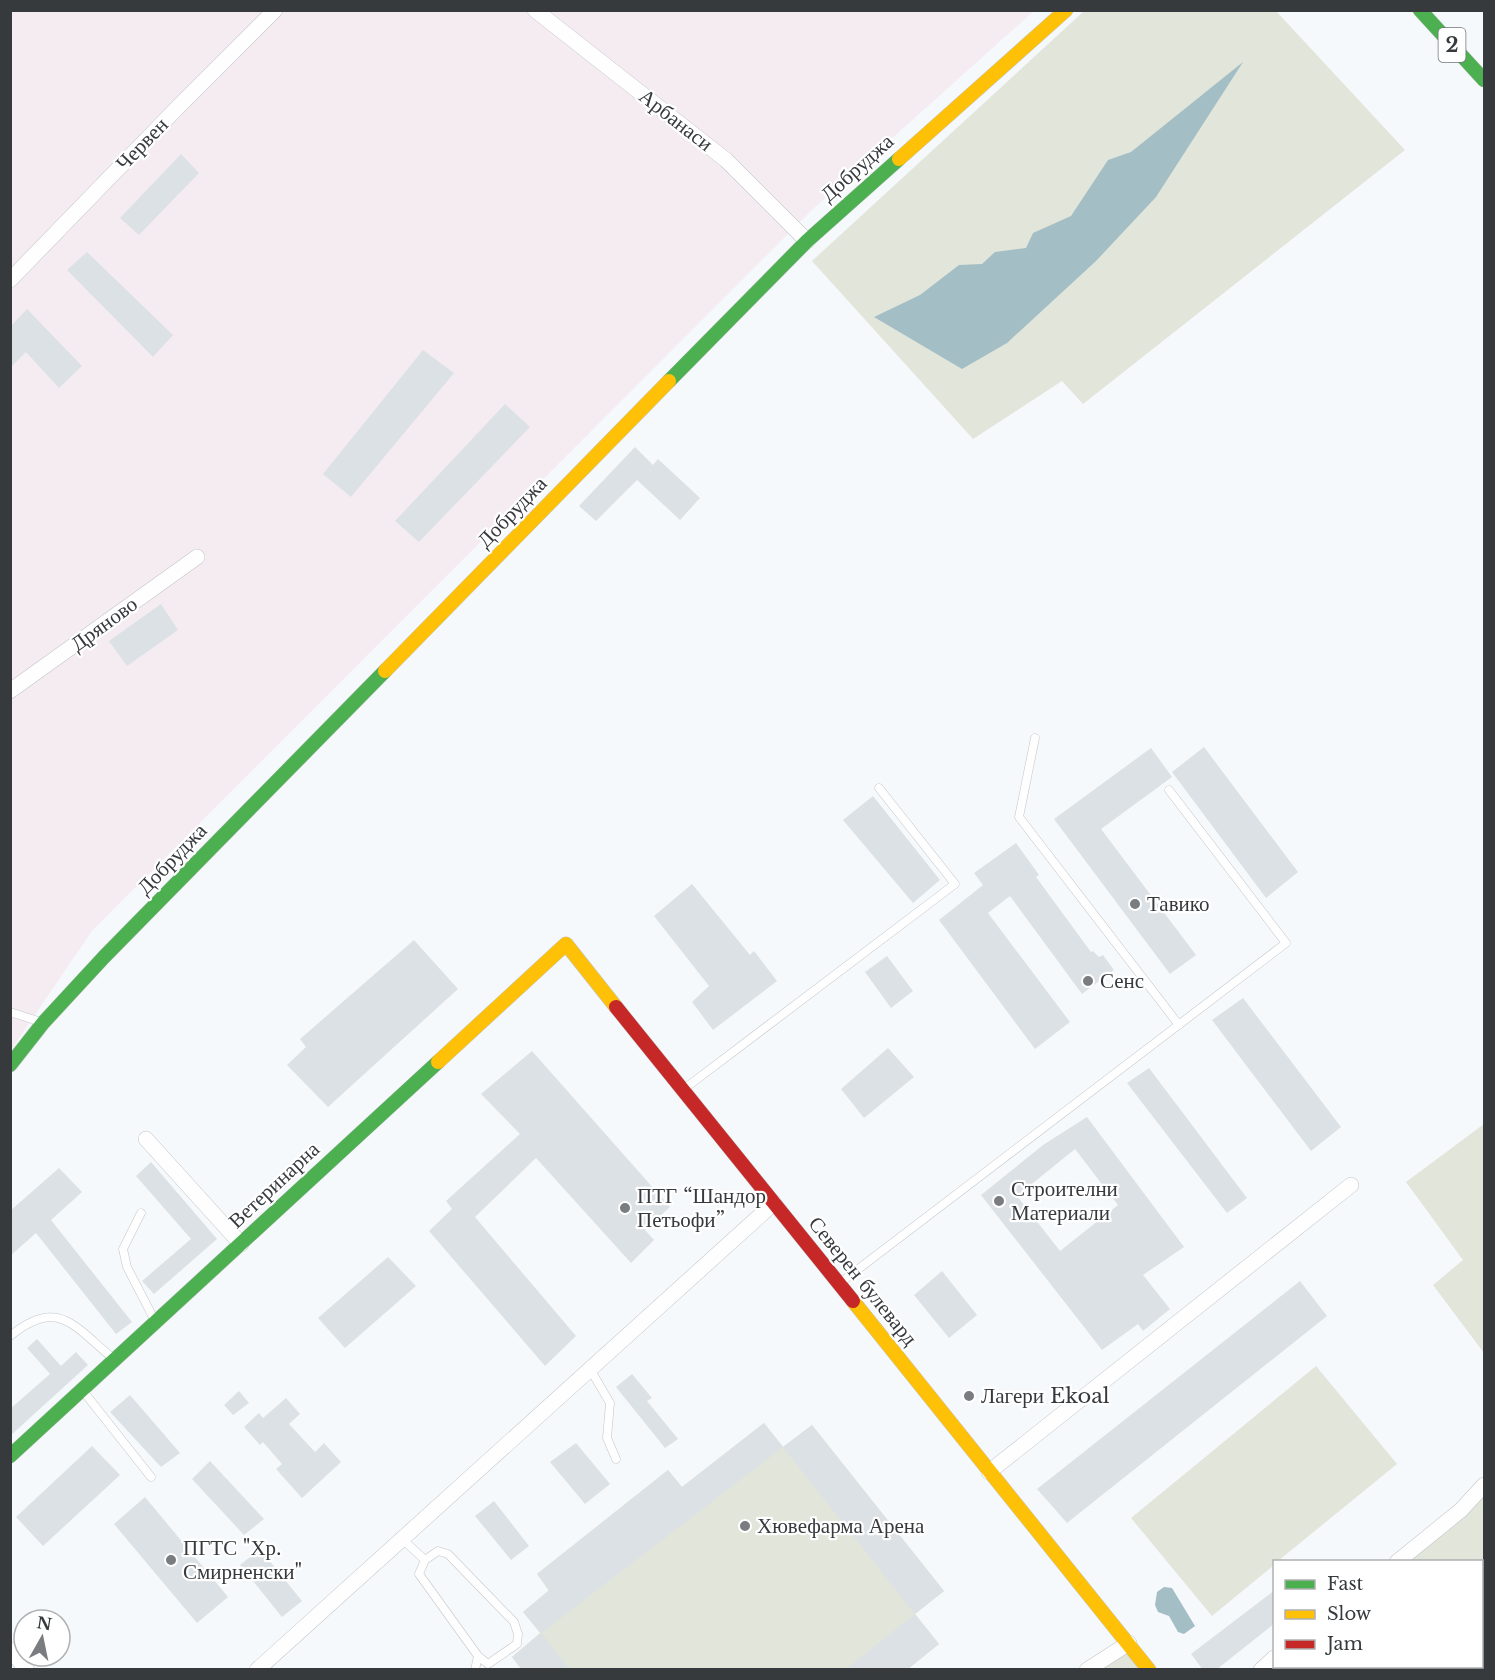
<svg xmlns="http://www.w3.org/2000/svg" width="1495" height="1680" viewBox="0 0 1495 1680" font-family="'Libre Baskerville',serif">
<style>
.industrial{fill:#f5ecf2}
.green{fill:#e1e5da}
.water{fill:#a4bec6}
.building{fill:#dbe1e5;fill-rule:evenodd}
.lines{fill:none;stroke-linecap:round;stroke-linejoin:round}
.lane-casing{stroke:#c2c5c7;stroke-width:9}
.street-casing{stroke:#c2c5c7;stroke-width:16}
.fast-casing{stroke:#c2c5c7;stroke-width:15}
.slow-casing{stroke:#c2c5c7;stroke-width:15}
.jam-casing{stroke:#c2c5c7;stroke-width:15}
.lane{stroke:#fefeff;stroke-width:8}
.street{stroke:#fefeff;stroke-width:15}
.fast{stroke:#4caf50;stroke-width:14}
.slow{stroke:#ffc107;stroke-width:14}
.jam{stroke:#c62828;stroke-width:14}
.poi-dot{fill:#797d80;stroke:#fff;stroke-width:2}
.labels{text-anchor:middle;dominant-baseline:central;stroke-width:4.5;stroke-linejoin:round;paint-order:stroke}
.shield{fill:#fff;stroke:#727577;stroke-width:1.5}
.shield-label{font-size:20px;font-weight:bold;fill:#363a3d}
.street-label{font-size:21px;fill:#363a3d;stroke:#fff}
.poi-label{font-size:21px;fill:#363a3d;stroke:#fff;text-anchor:start}
</style>
<rect width="100%" height="100%" fill="#f6f9fc"/>
<path class="industrial" d="M70 10 1034 11 811 211 92 931 11 1050V11Z"/>
<path class="green" d="M1084 11H1276L1405 150 1083 404 1062 381 973 439 812 261Z
M1484 1124V1353L1433 1285 1463 1260 1406 1182Z
M1316 1366 1397 1464 1278 1561 1274 1562V1565L1212 1616 1131 1518Z
M764 1423 783 1447 812 1425 944 1591 915 1614 939 1644 907 1669 522 1670 512 1657 540 1633 523 1612 549 1591 537 1574 668 1470 682 1487Z
M1484 1495V1669L1270 1670 1274 1666H1482V1562L1406 1561Z
M1122 1645 1140 1670H1084Z"/>
<path class="water" d="M1243 62 1156 197 1096 261 1007 343 962 369 874 317 920 295 959 265 982 264 995 252 1026 248 1033 233 1071 216 1108 160 1131 152Z
M1164 1587 1172 1588 1195 1626 1184 1634 1178 1632 1169 1616 1158 1612 1155 1605 1157 1592Z"/>
<path class="building" d="M181 154 199 173 139 235 120 218Z
M87 252 173 335 153 357 67 270Z
M27 309 82 366 59 388 26 352 10 368V327Z
M423 350 454 373 351 497 323 474Z
M505 404 530 427 419 542 395 521Z
M635 447 653 465 658 459 700 498 680 520 637 480 596 521 579 506Z
M161 604 178 630 127 666 109 641Z
M1204 747 1298 872 1266 898 1172 772Z
M1151 748 1172 777 1101 829 1196 955 1170 974 1054 819Z
M873 796 940 880 913 903 843 820Z
M1016 843 1039 875 1036 877 1091 952 1093 951 1099 957 1103 955 1114 970 1082 994 1010 896 988 913 1070 1022 1035 1049 939 920 983 885 974 873Z
M692 884 750 955 754 951 777 981 713 1030 692 1002 709 986 654 916Z
M414 940 458 989 328 1107 287 1065 306 1047 300 1039Z
M887 956 913 991 891 1008 865 972Z
M1243 998 1341 1127 1311 1151 1212 1020Z
M888 1048 914 1077 864 1118 841 1089Z
M532 1051 670 1207 645 1230 654 1240 631 1263 536 1158 475 1217 576 1336 545 1366 429 1231 452 1209 446 1201 520 1134 481 1094Z
M1149 1068 1247 1198 1227 1213 1127 1083Z
M1087 1117 1184 1247 1143 1275 1170 1309 1143 1331 1138 1324 1102 1350 981 1195 1043 1145ZM1075 1149 1118 1205 1060 1251 1017 1196Z
M151 1162 217 1239 154 1294 142 1281 191 1239 136 1176Z
M59 1168 82 1192 51 1220 132 1322 116 1334 36 1233 10 1256V1211Z
M388 1257 416 1286 345 1348 318 1318Z
M942 1271 977 1315 949 1338 914 1295Z
M1300 1281 1327 1316 1067 1523 1037 1489Z
M37 1339 61 1366 76 1352 88 1365 10 1436V1409L50 1374 27 1348Z
M632 1374 652 1398 647 1401 678 1439 665 1448 616 1387Z
M239 1391 249 1403 233 1415 224 1405Z
M130 1395 180 1453 161 1467 110 1412Z
M286 1398 300 1414 289 1424 315 1452 324 1443 341 1462 302 1498 276 1469 282 1464 263 1442 260 1445 244 1427 259 1413 263 1418Z
M764 1423 783 1447 541 1633 523 1612 549 1590 537 1574 668 1470 682 1487Z
M812 1425 944 1591 915 1614 783 1447Z
M576 1443 610 1484 585 1504 550 1462Z
M92 1446 120 1475 43 1546 16 1517Z
M210 1461 264 1519 244 1535 192 1479Z
M145 1497 228 1597 197 1623 114 1524Z
M494 1501 529 1546 511 1560 475 1516Z
M260 1549 302 1601 282 1617 240 1565Z
M1275 1590V1623L1216 1670H1203L1191 1654Z
M915 1614 939 1644 907 1670H845Z
M541 1633 570 1670H522L512 1657Z"/>
<g class="lines">
<defs>
<path id="lane" d="M1035 738 1019 817 1179 1025
M10 1012 41 1022
M684 1089 955 884 879 788
M141 1213 123 1249 127 1267 155 1321
M840 1283 1286 943 1169 790
M10 1336C59 1296 74 1327 114 1359
M590 1369 610 1403 607 1438 616 1459
M83 1391 151 1477
M402 1539 425 1560
M438 1551 448 1554 514 1622 518 1634 517 1644 488 1664 478 1656 419 1574 425 1560Z
M475 1670 478 1656"/>
<path id="street" d="M535 10 726 160 807 241
M10 280 177 108 275 10
M10 691 197 557
M146 1139 241 1244
M989 1472 1351 1185
M1397 1562 1461 1510 1484 1485
M10 1650 27 1670
M257 1670 774 1203
M1087 1670 1129 1643
M1261 1670 1274 1658"/>
<path id="fast" d="M1420 10 1484 80
M669 381 807 241 899 159
M10 1065 43 1023 104 957 385 671
M10 1456 438 1062"/>
<path id="slow" d="M899 159 1066 10
M385 671 669 381
M438 1062 566 944 616 1007
M853 1301 1149 1670"/>
<path id="jam" d="M616 1007 853 1301"/>
</defs>
<use href="#lane" class="lane-casing"/>
<use href="#street" class="street-casing"/>
<use href="#fast" class="fast-casing"/>
<use href="#slow" class="slow-casing"/>
<use href="#jam" class="jam-casing"/>
<use href="#lane" class="lane"/>
<use href="#street" class="street"/>
<use href="#fast" class="fast"/>
<use href="#slow" class="slow"/>
<use href="#jam" class="jam"/>
</g>
<g class="poi-dot">
<circle cx="1135" cy="904" r="6"/>
<circle cx="1088" cy="981" r="6"/>
<circle cx="999" cy="1201" r="6"/>
<circle cx="625" cy="1208" r="6"/>
<circle cx="969" cy="1396" r="6"/>
<circle cx="745" cy="1526" r="6"/>
<circle cx="171" cy="1560" r="6"/>
</g>
<g class="labels">
<rect class="shield" x="1438.5" y="28" width="27" height="34" rx="4.5"/>
<g class="shield-label">
<text x="1452" y="45">2</text>
</g>
<g class="street-label">
<text transform="translate(676 120) rotate(38)">Арбанаси</text>
<text transform="translate(142 144) rotate(-46)">Червен</text>
<text transform="translate(857 168) rotate(-42)">Добруджа</text>
<text transform="translate(512 512) rotate(-46)">Добруджа</text>
<text transform="translate(104 624) rotate(-36)">Дряново</text>
<text transform="translate(172 859) rotate(-46)">Добруджа</text>
<text transform="translate(274 1185) rotate(-43)">Ветеринарна</text>
<text transform="translate(863 1281) rotate(51)">Северен булевард</text>
</g>
<g class="poi-label">
<text x="1147" y="904">Тавико</text>
<text x="1100" y="981">Сенс</text>
<text x="1011" y="1189">Строителни<tspan x="1011" dy="24">Материали</tspan></text>
<text x="637" y="1196">ПТГ “Шандор<tspan x="637" dy="24">Петьофи”</tspan></text>
<text x="981" y="1396">Лагери Ekoal</text>
<text x="757" y="1526">Хювефарма Арена</text>
<text x="183" y="1548">ПГТС "Хр.<tspan x="183" dy="24">Смирненски"</tspan></text>
</g>
</g>
<rect width="1495" height="1680" fill="none" stroke="#363a3d" stroke-width="24"/>
<rect x="1273" y="1560" width="210" height="108" fill="#ffffff" stroke="#afb0b1" stroke-width="1.5"/>
<rect x="1285" y="1580" width="30" height="9" fill="#4caf50" stroke="#afb0b1" stroke-width="1.5"/>
<text x="1327" y="1590" font-size="18" fill="#363a3d">Fast</text>
<rect x="1285" y="1610" width="30" height="9" fill="#ffc107" stroke="#afb0b1" stroke-width="1.5"/>
<text x="1327" y="1620" font-size="18" fill="#363a3d">Slow</text>
<rect x="1285" y="1640" width="30" height="9" fill="#c62828" stroke="#afb0b1" stroke-width="1.5"/>
<text x="1327" y="1650" font-size="18" fill="#363a3d">Jam</text>
<g transform="translate(42 1638) rotate(9)"><circle r="28" fill="#ffffff" stroke="#afb0b1" stroke-width="1.5"/>
<path d="M0-4.5L10 22L0 15L-10 22Z" fill="#797d80"/>
<text y="-9" font-size="16" font-weight="bold" text-anchor="middle" fill="#363a3d">N</text>
</g>
</svg>
